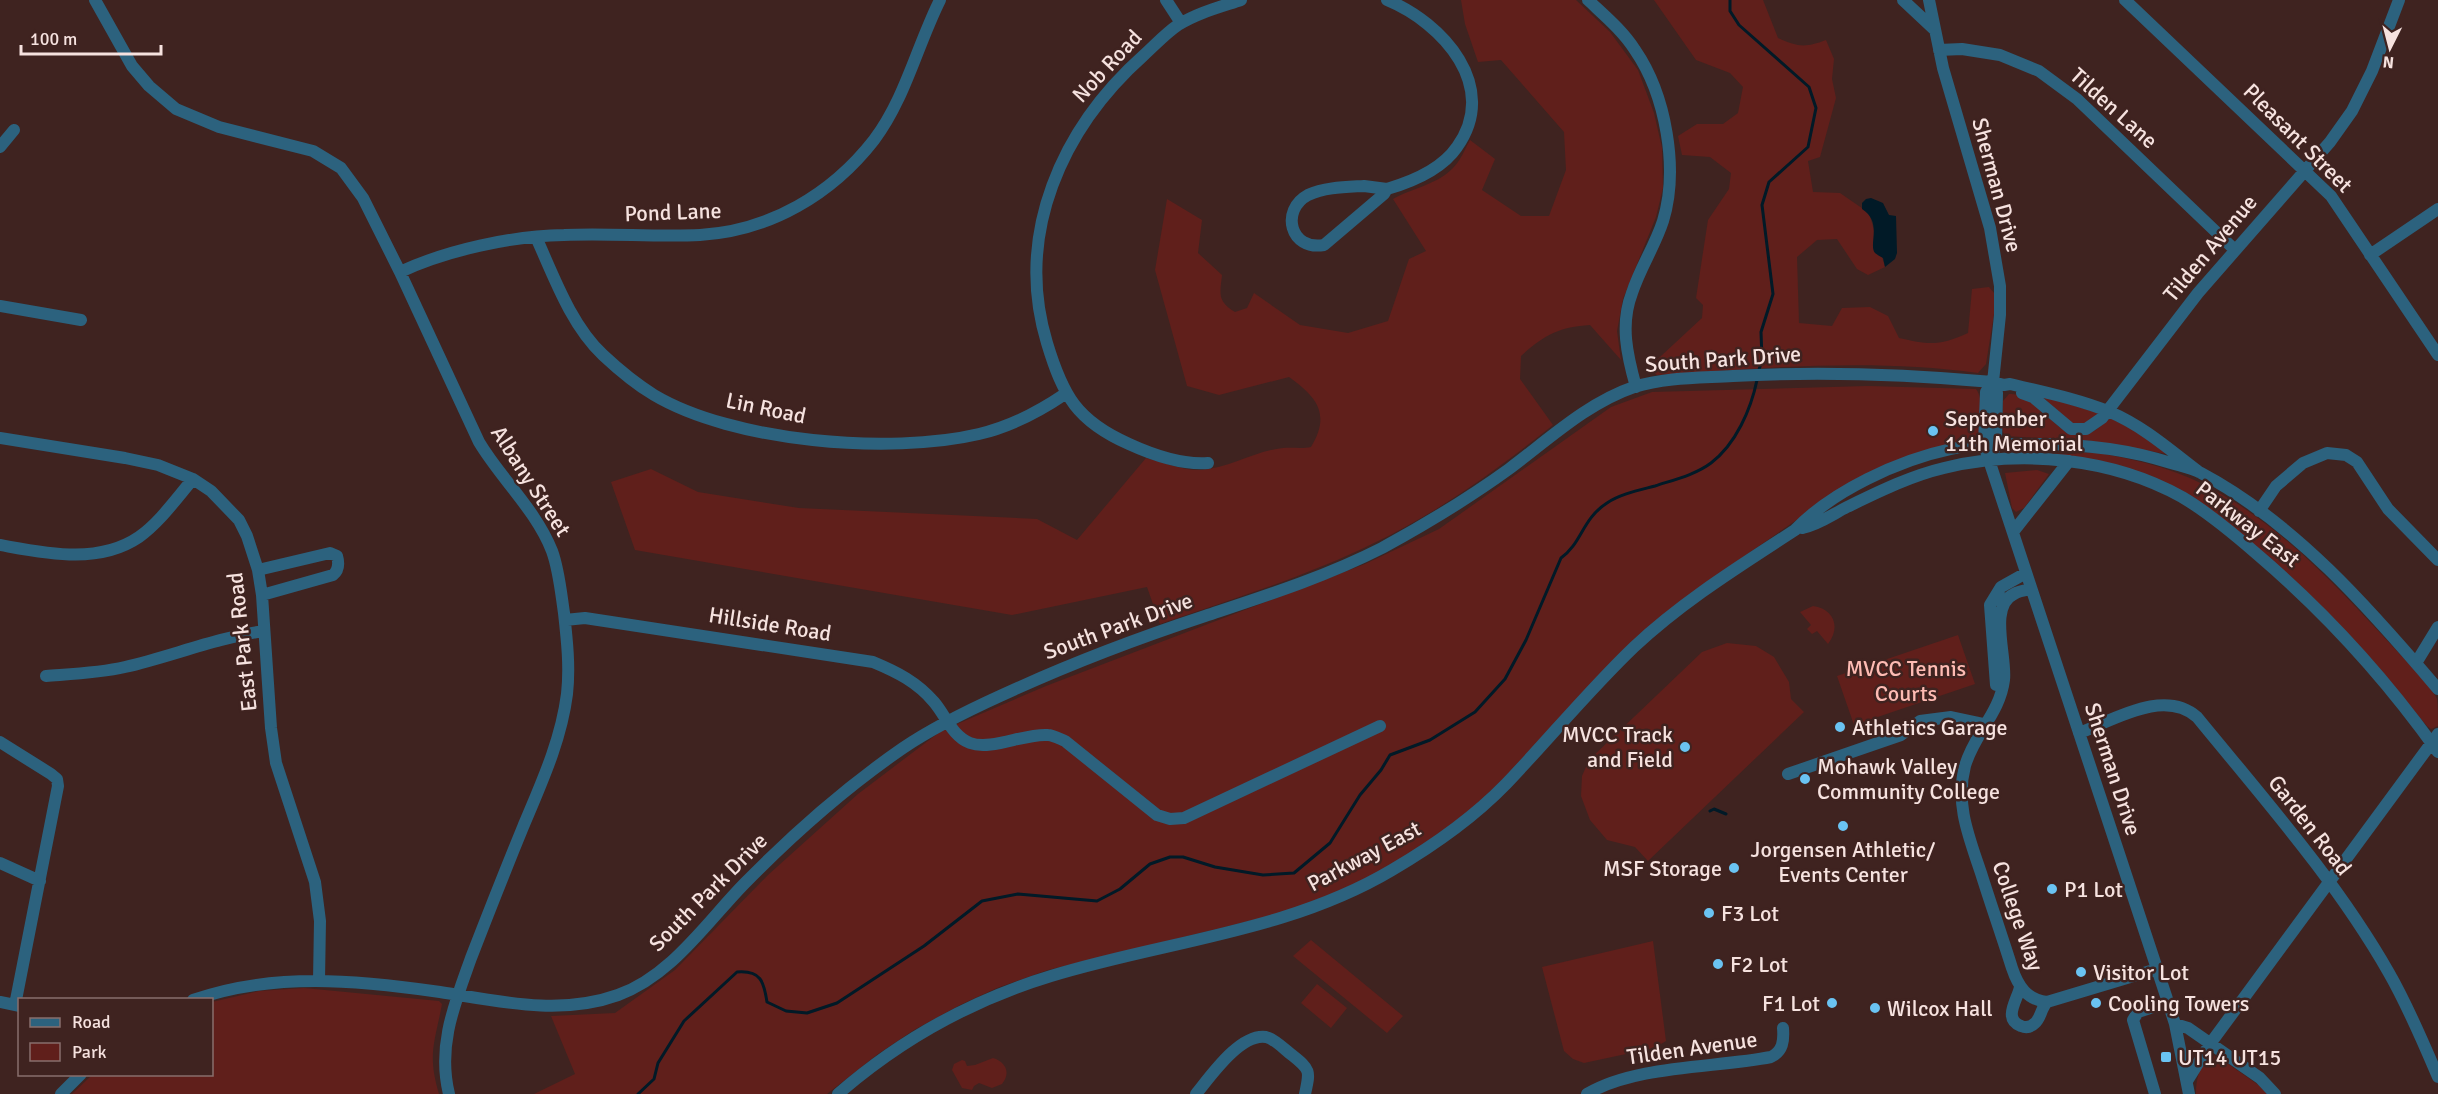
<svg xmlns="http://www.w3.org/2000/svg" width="2438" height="1094" viewBox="0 0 2438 1094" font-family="Signika,sans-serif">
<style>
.green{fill:#601f1b}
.water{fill:#011a27}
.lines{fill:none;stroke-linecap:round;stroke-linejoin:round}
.stream{stroke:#011a27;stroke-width:3}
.minor{stroke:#2c627e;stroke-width:12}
.poi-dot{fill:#6ac3f2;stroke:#3f2320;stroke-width:2}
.labels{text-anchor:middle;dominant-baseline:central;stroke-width:5;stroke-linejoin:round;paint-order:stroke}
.street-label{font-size:22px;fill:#f6e2df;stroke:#3f2320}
.poi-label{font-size:22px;fill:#f6e2df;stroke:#3f2320;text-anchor:start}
.park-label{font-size:22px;fill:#febbb3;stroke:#3f2320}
</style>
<rect width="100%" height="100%" fill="#3f2320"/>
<path class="green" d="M1461 0H1576L1610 32 1638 70 1654 113 1662 148 1663 188 1656 217 1623 299 1617 331 1621 360 1590 325C1559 327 1544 335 1521 356L1520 379 1553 425C1497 470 1439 512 1374 543 1305 577 1232 599 1160 624L1147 587 1012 615 635 550 611 482 651 469 698 492 799 508 1037 519 1077 540 1146 458C1163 462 1184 471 1201 470 1230 468 1254 451 1283 448 1292 447 1301 449 1311 447 1331 414 1317 397 1289 377L1219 395 1187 386 1155 270 1167 199 1202 220 1198 253 1222 275C1220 294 1217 301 1235 312L1247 308 1254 293 1300 325 1348 333 1388 321 1409 259 1426 251 1393 199C1412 188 1436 185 1452 169 1460 162 1465 149 1470 140L1495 159 1482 190 1521 216H1549L1566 170 1564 132 1501 60 1478 62 1465 24Z
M1654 0H1763L1778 38C1798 47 1805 48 1826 40L1834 59 1832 79 1836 98 1820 157 1808 161 1813 192 1840 193 1869 213 1885 267 1868 275 1857 269 1837 239 1817 240 1797 257 1799 323 1832 326 1842 308 1870 307 1888 316 1899 338C1929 345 1940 346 1968 333L1972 289 1989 287 1994 293V314L1986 364 1978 373C1872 358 1764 368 1657 375L1647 369 1702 318 1703 305 1696 298 1708 220 1729 189 1731 173 1710 157 1682 155 1678 136 1697 124H1723L1738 113 1743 87 1730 73 1696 60Z
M1868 386 1976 389C1984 399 1981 424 1978 436L1973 440 1834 494 1707 582 1474 807 1430 841 1387 868 1344 890 1299 908 1262 918 1048 970 997 988 960 1005 914 1030 878 1054 827 1094H534L575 1074 551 1016 615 1013 675 970 768 875 858 794 941 731 1046 686 1365 564 1439 529 1611 407 1652 392Z
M2009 394C2045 392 2050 444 2091 432 2099 430 2103 422 2110 418L2140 433 2167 454 2091 441 2005 436 2002 430 2003 401Z
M2040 395 2098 413 2097 419 2075 426Z
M2093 452C2134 459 2174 468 2210 488 2283 526 2341 591 2396 650 2406 661 2432 687 2437 699 2438 706 2438 719 2438 726L2431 729 2427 726 2366 654 2170 487 2038 453 2071 454Z
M2037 470 2049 474 2024 508 2016 512 2012 508 2005 473Z
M1813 606C1834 609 1841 627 1828 644L1817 631 1812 634 1807 629 1811 625 1800 612Z
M1958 635 1975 684 1854 725 1837 676Z
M1727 643 1756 646 1774 657 1789 682 1791 699 1804 712 1648 861 1635 847 1607 840 1590 820 1581 796 1582 776 1589 760 1702 652Z
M1311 940 1403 1016 1387 1033 1293 956Z
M1653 941 1666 1041 1654 1048 1584 1063 1573 1059 1564 1051 1542 967Z
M1317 984 1347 1008 1331 1028 1301 1003Z
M304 988 439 1001 442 1004C435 1042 427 1054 439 1094H72L92 1075 212 1074V1002L259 991Z
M2213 1056 2218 1057 2260 1086 2267 1094H2196C2196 1080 2199 1063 2213 1056Z
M993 1058C1006 1062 1011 1073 1002 1084L992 1088 979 1083 974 1086 972 1090 962 1088 952 1070 954 1064 962 1060 965 1061 967 1066 975 1065Z"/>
<path class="water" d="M1871 198 1883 203 1889 215 1896 216 1897 253 1895 259 1885 267 1883 258C1880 256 1877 255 1875 253 1868 245 1883 222 1862 209V203L1866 199Z"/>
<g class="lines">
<path class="stream" d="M1730 0V11L1739 25 1809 87 1816 108 1808 147 1769 182 1762 205 1773 294 1761 332 1762 359 1759 370
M1710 811 1714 809 1726 814
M638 1094 654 1079 658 1063 684 1021 737 972C761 970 764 982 767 1002L786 1011 807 1013 837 1003 924 946 982 901 1018 894 1097 901 1120 889 1150 864 1170 857H1183L1215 867 1263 875 1294 873 1330 843 1360 795 1381 770 1390 755 1430 740 1475 712 1505 679 1526 640 1561 558C1582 543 1582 519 1607 503 1620 494 1640 490 1655 486 1673 480 1695 475 1711 463 1736 444 1751 409 1757 380"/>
<path class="minor" d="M95 0 132 66 149 86 176 109 219 127 313 151 341 168 363 198 400 272 479 442C501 479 536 510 552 551 559 570 561 593 564 613 567 640 570 667 567 694 561 741 541 784 523 827 505 871 488 914 471 958 455 1003 437 1045 449 1094
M1166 0 1181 23
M1588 0C1605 16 1623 31 1635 50 1666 95 1679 169 1663 221 1655 246 1640 268 1632 293 1620 324 1627 355 1636 387
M1903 0 1935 30
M1929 0 1943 68 1990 228 2000 286V315L1993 382 1997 393 1996 444 1994 450
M2125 0 2331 196 2438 355
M1939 50 1962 49 2000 55 2039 71 2077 99 2235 250
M0 147 14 130
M1364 186 1387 189 1384 194 1324 245C1290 251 1280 210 1308 195 1325 187 1346 187 1364 186Z
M1387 189C1411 182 1442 169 1457 147 1500 87 1443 23 1387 0
M536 237C554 277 571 325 603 355 619 370 636 384 654 395 733 442 890 455 979 434 1009 427 1040 411 1065 394
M2370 255 2438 209
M400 272C447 250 512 236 564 235 609 233 655 237 700 235 770 231 832 194 874 140 905 99 917 46 940 0
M0 306 81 320
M1993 382 1986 392 1984 445 2168 1002 2175 1024 2189 1094
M2022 393 2033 397 2071 429H2086L2102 418 2198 293 2330 142 2352 111 2372 71 2399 0
M0 438 125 458 158 465 193 479 211 491 239 520 247 536 258 570 262 595 271 728 276 763 315 882 320 921 319 980
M1208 463C1181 465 1153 455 1129 444 1077 421 1063 396 1047 343 1014 234 1062 128 1144 55 1155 45 1166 33 1178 25 1197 13 1220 7 1241 0
M2259 511 2276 486 2303 463 2327 453 2346 455 2357 462 2388 509 2438 560
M1802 528C1818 525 1833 514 1847 507 1878 492 1910 476 1944 468 2021 449 2112 458 2182 497 2209 513 2234 534 2258 555 2326 613 2386 679 2438 752
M2013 532 2069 461
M0 545C45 553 98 565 139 537 160 522 176 499 193 479
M258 570 330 553 337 556C339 563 339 570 333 575L262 595
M2031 589C2026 590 2019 591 2014 594 1988 606 2007 657 2004 680 2000 713 1974 734 1965 766 1955 804 1969 837 1981 873 1991 905 2002 936 2012 968 2018 986 2027 1000 2047 1002L2157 969
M565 620 585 618 873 662C897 672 917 682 934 702 946 716 952 736 970 743 991 751 1025 733 1048 735 1053 735 1060 739 1065 741L1157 815 1170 819 1184 818 1380 726
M2416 663 2438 627
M46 676C72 674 99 673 125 667 172 656 216 638 264 631
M1996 685 1990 605 2001 587 2026 573
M2079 733C2114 720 2164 688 2197 717 2264 799 2336 880 2389 973 2408 1006 2423 1042 2438 1077
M0 742 51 774 57 779 58 786 15 1005
M1788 774 1901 735 1920 721 1951 717 1984 724
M0 863 40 881
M2020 987C2018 999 2002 1019 2021 1026 2026 1028 2031 1027 2035 1023 2041 1018 2041 1008 2047 1002
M193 1000C273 972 357 980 440 992 498 1001 560 1016 618 995 671 976 706 923 744 884 793 834 845 788 903 748 934 727 967 711 1000 696 1067 665 1135 639 1205 616 1265 596 1325 577 1382 548 1426 524 1469 498 1509 469 1548 440 1587 403 1634 387 1666 377 1701 378 1733 376 1822 371 1904 374 1993 382L2004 385 2010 384C2043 392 2078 399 2110 412 2143 426 2170 450 2199 472
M0 1002 20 1006
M2175 1024 2188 1028 2260 1078 2275 1094
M2187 1081 2210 1044 2438 734
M61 1094 81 1074
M838 1094C900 1040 972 1000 1051 976 1165 941 1288 932 1392 870 1433 846 1473 818 1506 784 1549 739 1589 690 1634 647 1683 601 1740 566 1795 530 1832 491 1899 460 1951 449 1974 444 1999 444 2023 444 2074 443 2122 447 2171 463 2181 466 2192 468 2201 473 2295 523 2370 609 2438 689
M1196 1094C1210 1077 1240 1033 1266 1037 1275 1039 1285 1050 1292 1055 1311 1070 1310 1071 1305 1094
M1587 1094C1636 1065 1715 1068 1771 1057 1783 1051 1784 1041 1783 1028
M2155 1094 2133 1020 2138 1012 2168 1002"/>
</g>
<g class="poi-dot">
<circle cx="1933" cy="431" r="6"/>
<circle cx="1840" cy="727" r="6"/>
<circle cx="1685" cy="747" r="6"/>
<circle cx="1805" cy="779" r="6"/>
<circle cx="1843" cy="826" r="6"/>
<circle cx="1734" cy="868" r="6"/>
<circle cx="2052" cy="889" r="6"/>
<circle cx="1709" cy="913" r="6"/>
<circle cx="1718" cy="964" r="6"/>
<circle cx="2081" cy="972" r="6"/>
<circle cx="1832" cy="1003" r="6"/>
<circle cx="2096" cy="1003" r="6"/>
<circle cx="1875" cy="1008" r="6"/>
<rect x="2160" y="1051" width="12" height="12" rx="3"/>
</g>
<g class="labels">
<g class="street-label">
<text transform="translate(1107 66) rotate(-47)">Nob Road</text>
<text transform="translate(2114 108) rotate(42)">Tilden Lane</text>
<text transform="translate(2298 138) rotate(45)">Pleasant Street</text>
<text transform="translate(1997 185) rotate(75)">Sherman Drive</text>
<text transform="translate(673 212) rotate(-2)">Pond Lane</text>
<text transform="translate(2210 248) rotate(-50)">Tilden Avenue</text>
<text transform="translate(1723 359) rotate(-4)">South Park Drive</text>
<text transform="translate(766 408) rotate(12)">Lin Road</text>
<text transform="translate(531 481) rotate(57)">Albany Street</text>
<text transform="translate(2248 524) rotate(38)">Parkway East</text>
<text transform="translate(770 624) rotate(9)">Hillside Road</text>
<text transform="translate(1118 626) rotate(-20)">South Park Drive</text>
<text transform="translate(242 642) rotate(-96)">East Park Road</text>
<text transform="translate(2113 769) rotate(72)">Sherman Drive</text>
<text transform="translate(2310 825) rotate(52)">Garden Road</text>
<text transform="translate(1364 856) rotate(-28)">Parkway East</text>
<text transform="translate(708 892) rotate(-45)">South Park Drive</text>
<text transform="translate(2018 916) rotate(71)">College Way</text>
<text transform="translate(1692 1048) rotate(-8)">Tilden Avenue</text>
</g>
<g class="poi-label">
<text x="1945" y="418">September<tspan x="1945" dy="25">11th Memorial</tspan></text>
<text x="1852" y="727">Athletics Garage</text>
<text x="1673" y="734" text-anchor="end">MVCC Track<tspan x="1673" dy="25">and Field</tspan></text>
<text x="1817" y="766">Mohawk Valley<tspan x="1817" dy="25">Community College</tspan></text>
<text x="1843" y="849" text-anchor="middle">Jorgensen Athletic/<tspan x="1843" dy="25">Events Center</tspan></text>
<text x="1722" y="868" text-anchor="end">MSF Storage</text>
<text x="2064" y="889">P1 Lot</text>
<text x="1721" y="913">F3 Lot</text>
<text x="1730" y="964">F2 Lot</text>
<text x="2093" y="972">Visitor Lot</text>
<text x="1820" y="1003" text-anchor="end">F1 Lot</text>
<text x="2108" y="1003">Cooling Towers</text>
<text x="1887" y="1008">Wilcox Hall</text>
<text x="2178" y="1057">UT14 UT15</text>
</g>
<g class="park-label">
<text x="1906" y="668">MVCC Tennis<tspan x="1906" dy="25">Courts</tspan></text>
</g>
</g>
<rect x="18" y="998" width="195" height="78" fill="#3f2320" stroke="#886f6c" stroke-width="1.5"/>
<rect x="30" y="1018" width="30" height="9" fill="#2c627e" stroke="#886f6c" stroke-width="1.5"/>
<text x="72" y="1028" font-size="18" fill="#f6e2df">Road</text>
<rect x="30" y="1043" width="30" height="18" fill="#601f1b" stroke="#886f6c" stroke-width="1.5"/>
<text x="72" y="1058" font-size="18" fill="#f6e2df">Park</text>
<g transform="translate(2390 48) rotate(186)" stroke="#3f2320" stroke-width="4.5" paint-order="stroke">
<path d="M0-4.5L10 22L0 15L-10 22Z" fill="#f6e2df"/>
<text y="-9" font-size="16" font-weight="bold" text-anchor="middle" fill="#f6e2df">N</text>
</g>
<path d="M21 45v9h140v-9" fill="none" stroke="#f6e2df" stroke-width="3"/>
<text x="30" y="45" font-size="18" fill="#f6e2df" stroke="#3f2320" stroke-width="4.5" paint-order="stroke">100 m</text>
</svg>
